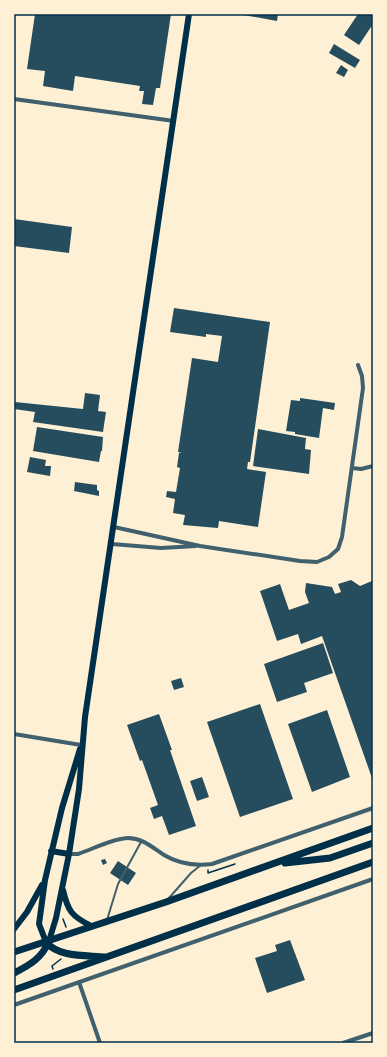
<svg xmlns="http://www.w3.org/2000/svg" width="387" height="1057" viewBox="0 0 387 1057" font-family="'Noto Sans',sans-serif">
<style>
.building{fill:#264d5e}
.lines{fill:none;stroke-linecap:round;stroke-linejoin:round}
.path{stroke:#003049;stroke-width:1.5}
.service{stroke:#3f606c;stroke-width:2}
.minor{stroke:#3f606c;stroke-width:4}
.primary{stroke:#003049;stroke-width:6}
.trunk{stroke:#003049;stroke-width:7}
.neatline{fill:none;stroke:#003049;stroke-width:1.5}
</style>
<rect width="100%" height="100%" fill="#fdf0d5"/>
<path class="building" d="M35 14H171L160 88H156L153 105 142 104 144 91H139L140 86 75 76 73 91 43 86 45 71 27 69Z
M238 14H278L277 21Z
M358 14H373V24L359 45 344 35Z
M334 44 360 60 355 68 329 53Z
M341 65 348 70 344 77 336 73Z
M14 219 72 227 69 253 14 246Z
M174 308 270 322 250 462H248L247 469 266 472 258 527 219 521 218 528 183 525 185 515 173 513 175 499 166 497 167 491 176 492 180 468 177 467 179 453H182L178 452 192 358 218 362 222 336 206 334V337L170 332Z
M85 393 100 395 98 411 106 412 103 432 33 422 35 412 14 409 15 402 83 409Z
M300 398 335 403 334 410 323 408 319 438 295 434V432L286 431 291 400 300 401Z
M37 427 103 437 102 451H101L99 462 33 451Z
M258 429 306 438 305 449 311 450 309 474 253 466Z
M30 457 46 460 45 466H51L50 476 27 472Z
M75 482 97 485V490L99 491V496L74 491Z
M351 580 360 586 372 581 373 583V781L322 636 301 644 298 634 277 641 260 591 280 584 289 610 309 603 305 592 306 583 332 587 335 594 341 592 338 584Z
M323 643 333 673 304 683 307 692 277 702 264 664Z
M181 678 184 687 174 690 171 681Z
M260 704 293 799 240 817 207 722Z
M327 710 350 777 312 792 288 724Z
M159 714 172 750H170L196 826 169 835 162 816 154 819 150 808 158 805 142 760 140 761 127 725Z
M202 777 209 797 197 801 190 781Z
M105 859 107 863 103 865 101 860Z
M118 861 136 873 128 885 110 873Z
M290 940 305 980 267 993 255 958 277 951 275 945Z"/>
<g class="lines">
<path class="path" d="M208 870V873L235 864
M63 919 66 927
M53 969 52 966 61 959"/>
<path class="service" d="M169 898 191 873 201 865
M107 920 118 884 141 842"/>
<path class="minor" d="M14 99 174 121
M352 468 361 469 373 466
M114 527 200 546 300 561 317 562 329 557 338 549 342 537 363 388 362 376 358 365
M112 544 161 548 196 546
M14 734 81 745
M69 854H78C93 849 114 838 128 838 143 838 153 848 164 855 179 864 196 866 212 864L373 808
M79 982 100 1043
M14 1005 373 879
M343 1043 373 1033"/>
<path class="primary" d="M51 851 69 854
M63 890C68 912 72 916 91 926
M14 929 27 912 42 885
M49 941 56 918 69 854 79 789 85 717 189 14
M46 942 39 924 45 880 62 808 80 749"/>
<path class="trunk" d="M285 863 330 858 373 843
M46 942C59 958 87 955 106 957
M14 952 166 902 373 828
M14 973C30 965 42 958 49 941
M14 990 373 862"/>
</g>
<rect width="387" height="1057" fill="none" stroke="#fdf0d5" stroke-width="30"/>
<rect x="15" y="15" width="357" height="1027" class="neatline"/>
</svg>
